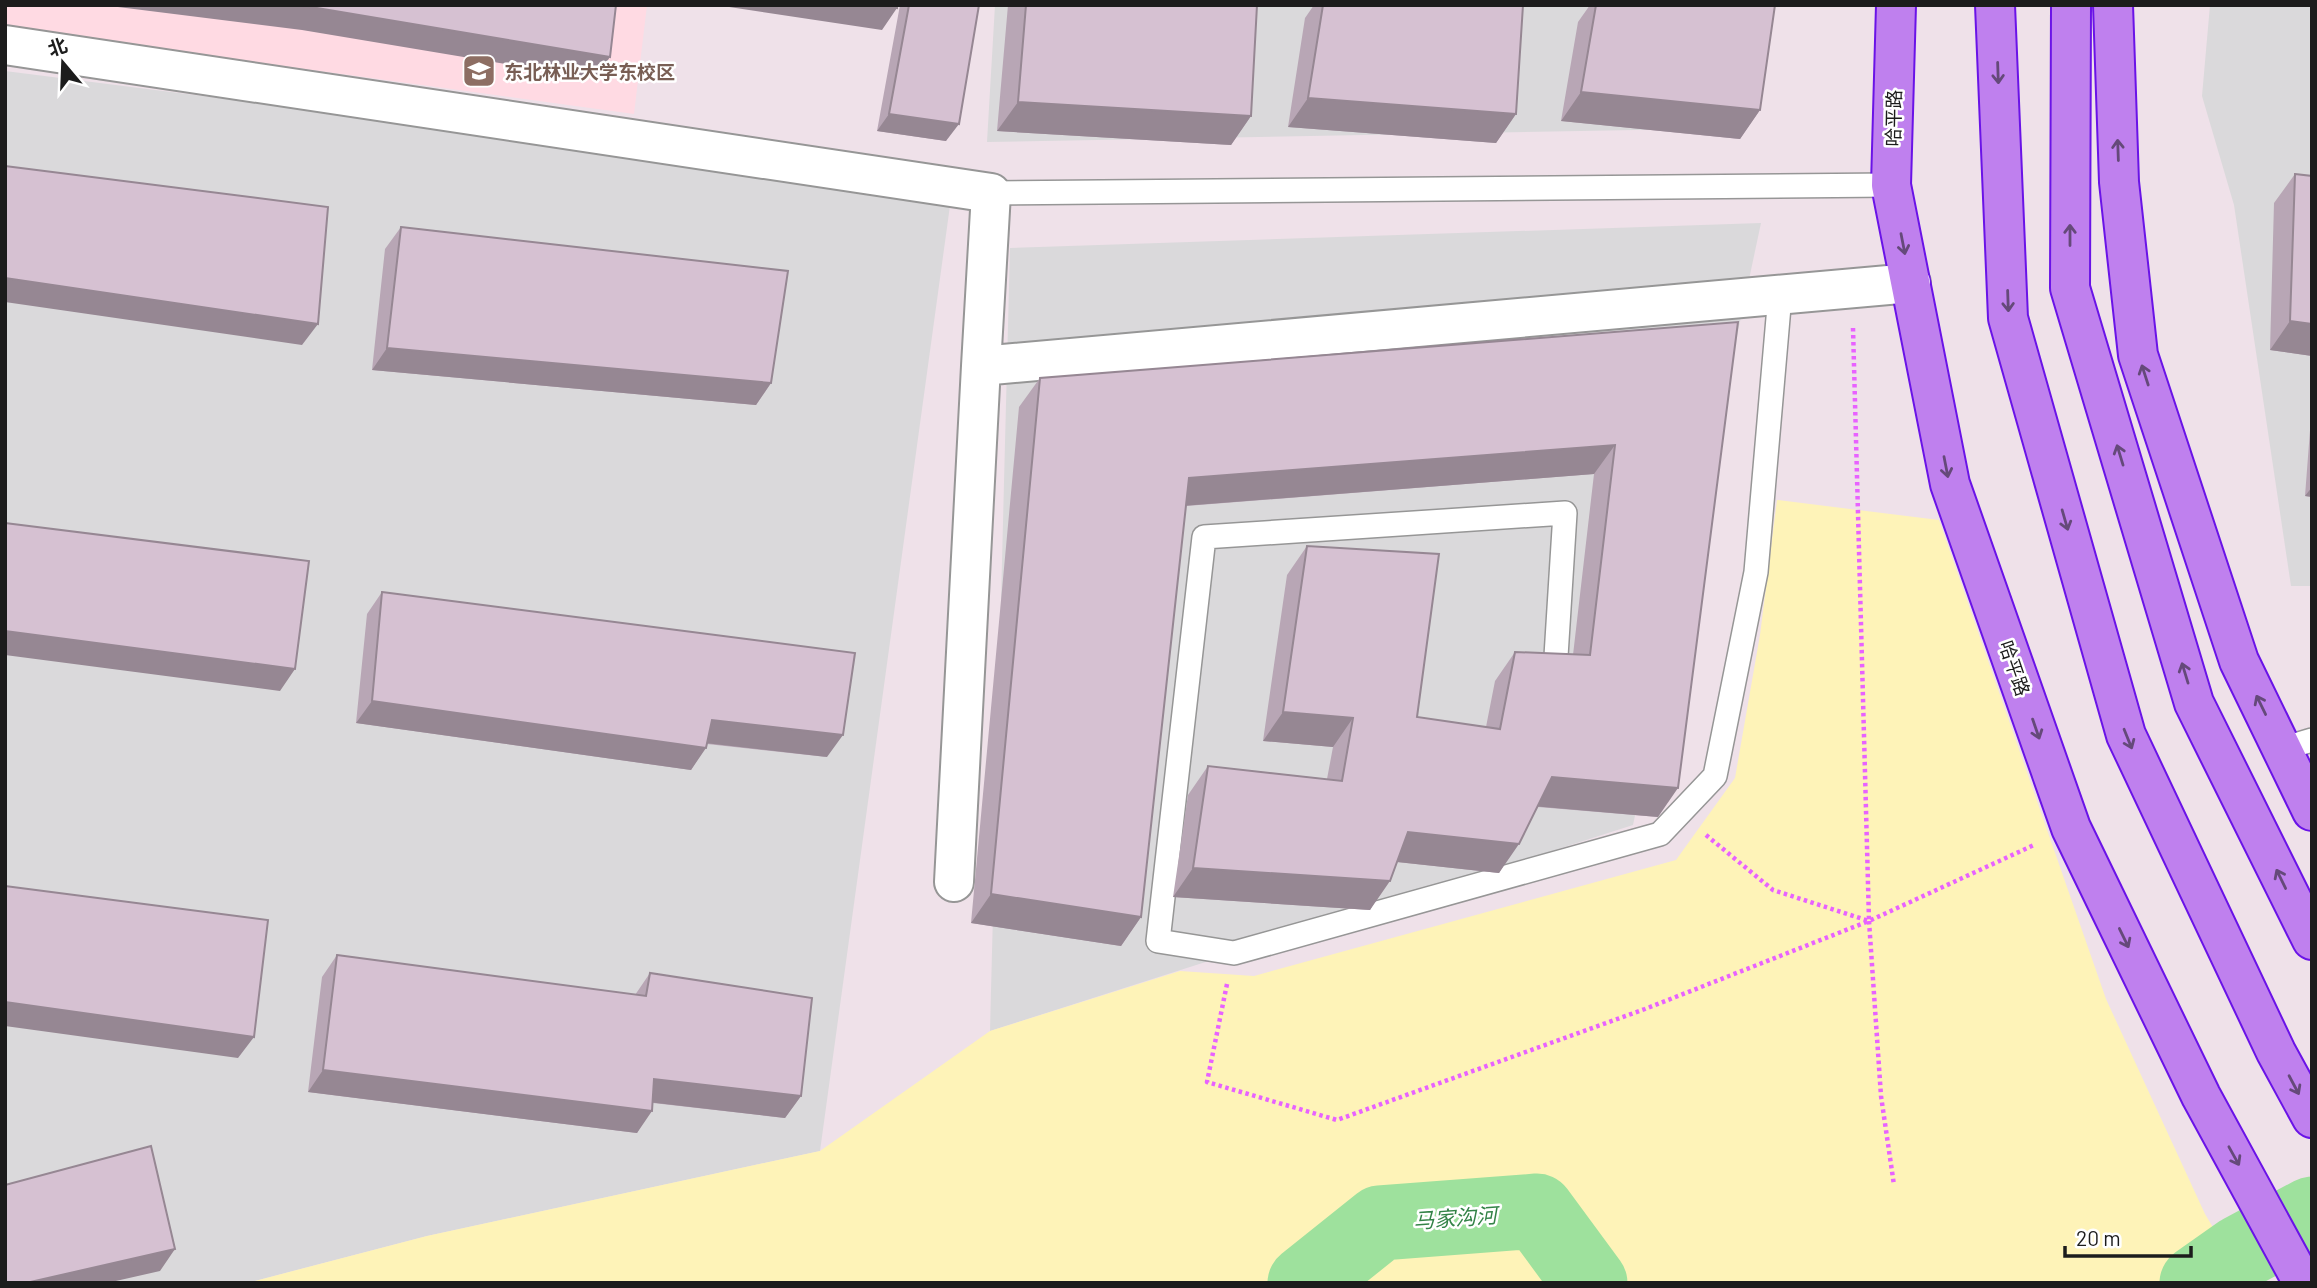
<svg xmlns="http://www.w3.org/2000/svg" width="2317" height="1288" viewBox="0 0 2317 1288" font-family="Barlow,'Noto Sans SC',sans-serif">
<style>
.residential{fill:#dad9db}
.education{fill:#ffdae3}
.park{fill:#fef3b8}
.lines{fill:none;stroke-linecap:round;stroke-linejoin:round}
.river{stroke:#9ee19d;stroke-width:75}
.lane-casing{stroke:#969696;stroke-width:26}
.street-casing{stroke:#969696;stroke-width:42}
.highway-casing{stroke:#6a13e7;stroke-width:42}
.path{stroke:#e862ff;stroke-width:4.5;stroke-dasharray:3.5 3.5;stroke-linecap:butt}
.lane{stroke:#fff;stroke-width:23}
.street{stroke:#fff;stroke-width:38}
.highway{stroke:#bf80ee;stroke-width:38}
.wall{fill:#b8a6b5}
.shaded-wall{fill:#968793}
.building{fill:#d6c1d2;stroke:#968793;stroke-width:2}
.oneway{stroke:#65497a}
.labels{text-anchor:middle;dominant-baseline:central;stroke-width:5;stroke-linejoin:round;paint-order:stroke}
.education-label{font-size:19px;font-weight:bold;fill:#785e54;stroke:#fff;text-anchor:start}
.street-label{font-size:19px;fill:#1c1c1c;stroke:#fff}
.water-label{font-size:21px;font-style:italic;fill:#338347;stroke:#fff}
</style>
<rect width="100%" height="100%" fill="#efe1e9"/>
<path class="residential" d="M995 5H1774L1748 128 987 142Z
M2210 5H2312V586H2291L2234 205 2202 96Z
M5 71 952 191 820 1151 427 1236 247 1283H5Z
M1761 223 1633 825 990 1031 1010 248Z"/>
<path class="education" d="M5 5H647L634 114 5 28Z"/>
<path class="park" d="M1777 500 1939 520 2106 999 2205 1214 2246 1283H247L427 1236 820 1151 990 1031 1180 971 1254 976 1676 860 1735 778 1760 635Z"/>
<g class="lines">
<path class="river" d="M1305 1283 1380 1223 1537 1211 1590 1283
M2197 1283 2241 1252 2312 1214"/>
<defs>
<path id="lane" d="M991 193 1891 185
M1555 672 1565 513 1204 537 1158 941 1234 953 1660 834 1715 776 1756 572 1780 295
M2282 749 2312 740"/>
<path id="street" d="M5 45 991 193 981 366
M954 882 981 366 1911 283"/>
<path id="highway" d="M1896 5 1891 185 1950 484 2071 828 2201 1096 2303 1283
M1995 5 2008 318 2126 735 2276 1052 2312 1118
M2071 5 2070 288 2194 703 2312 940
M2113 5 2119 182 2138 355 2239 661 2312 811"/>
</defs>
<use href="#lane" class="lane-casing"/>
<use href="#street" class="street-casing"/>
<use href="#highway" class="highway-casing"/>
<path class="path" d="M1853 328 1869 921 2034 845
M1706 835 1773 890 1869 921
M1869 921 1881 1096 1894 1185
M1227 984 1207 1082 1337 1120 1645 1009 1869 921"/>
<use href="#lane" class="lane"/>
<use href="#street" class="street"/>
<use href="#highway" class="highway"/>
</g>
<path class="wall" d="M900 5H979L946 141 877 131Z
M1008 5H1257L1251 116 1231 145 997 131Z
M1314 5H1523L1516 114 1496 143 1288 127 1305 18Z
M1590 5H1775L1760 110 1740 139 1561 121 1578 22Z
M2295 174 2312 356 2270 350 2274 203Z
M401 227 771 383 756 405 372 370 385 249Z
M1738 322 1658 817 1538 807 1499 873 1397 862 1370 910 1173 897 1188 795 1208 766 1327 779 1333 747 1263 741 1287 575 1307 546 1417 717 1486 727 1495 681 1515 652 1573 655 1594 474 1186 506 1141 917 1121 946 971 923 1019 407 1040 378Z
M2312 404V497L2305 496Z
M382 592 827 757 707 744 691 770 356 723 367 614Z
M337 955 635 995 650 973 801 1096 785 1118 653 1103 637 1133 308 1092 322 977Z"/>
<path class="shaded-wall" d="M102 5H293L317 8 610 57 595 79 302 30Z
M716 5H880L897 8 882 30Z
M1581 92 1760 110 1740 139 1561 121Z
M1308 98 1516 114 1496 143 1288 127Z
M1018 102 1251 116 1231 145 997 131Z
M889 114 959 124 946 141 877 131Z
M5 278 318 324 302 345 5 302Z
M2290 321 2312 324V356L2270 350Z
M387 348 771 383 756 405 372 370Z
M1615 445 1594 474 1169 507 1189 478Z
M2312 487V497L2305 496Z
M5 631 295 669 280 691 5 655Z
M372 701 706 748 691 770 356 723Z
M1283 712 1353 718 1333 747 1263 741Z
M712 720 843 735 827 757 696 742Z
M1552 777 1678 788 1658 817 1532 806Z
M1408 832 1519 844 1499 873 1388 861Z
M1193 868 1390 881 1370 910 1173 897Z
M991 894 1141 917 1121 946 971 923Z
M5 1002 254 1037 238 1058 5 1026Z
M323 1070 652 1111 637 1133 308 1092Z
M654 1079 801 1096 785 1118 639 1101Z
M175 1249 160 1271 107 1283H26Z"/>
<path class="building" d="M293 5H616L610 57 317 8Z
M880 5H897V8Z
M909 5H979L959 124 889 114Z
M1026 5H1257L1251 116 1018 102Z
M1323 5H1523L1516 114 1308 98Z
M1596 5H1775L1760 110 1581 92Z
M5 166 328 207 318 324 5 278Z
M2295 174 2312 176V324L2290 321Z
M401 227 788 271 771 383 387 348Z
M1738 322 1678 788 1552 777 1519 844 1408 832 1390 881 1193 868 1208 766 1342 781 1353 718 1283 712 1307 546 1439 554 1417 717 1500 729 1515 652 1590 655 1615 445 1189 478 1141 917 991 894 1040 378Z
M5 523 309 561 295 669 5 631Z
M382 592 855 653 843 735 712 720 706 748 372 701Z
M5 886 268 920 254 1037 5 1002Z
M337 955 646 996 650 973 812 998 801 1096 654 1079 652 1111 323 1070Z
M151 1146 175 1249 26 1283H5V1185Z"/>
<defs><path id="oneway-shaft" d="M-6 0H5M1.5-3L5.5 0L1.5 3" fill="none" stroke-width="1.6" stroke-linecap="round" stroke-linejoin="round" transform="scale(1.75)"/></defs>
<g class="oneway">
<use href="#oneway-shaft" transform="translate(1998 73) rotate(88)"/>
<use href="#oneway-shaft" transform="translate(2118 150) rotate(-92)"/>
<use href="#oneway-shaft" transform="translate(2070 235) rotate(-90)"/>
<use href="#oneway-shaft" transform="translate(1903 244) rotate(79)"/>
<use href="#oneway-shaft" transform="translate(2008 301) rotate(88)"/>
<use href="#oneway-shaft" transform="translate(2145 375) rotate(-108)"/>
<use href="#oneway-shaft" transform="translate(2120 455) rotate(-107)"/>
<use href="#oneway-shaft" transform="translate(1946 467) rotate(79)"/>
<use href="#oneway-shaft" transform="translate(2065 520) rotate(74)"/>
<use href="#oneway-shaft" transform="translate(2185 673) rotate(-107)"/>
<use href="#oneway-shaft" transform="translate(2261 705) rotate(-116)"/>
<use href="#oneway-shaft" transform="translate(2036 729) rotate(71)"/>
<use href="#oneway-shaft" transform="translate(2128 739) rotate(68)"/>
<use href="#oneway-shaft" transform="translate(2281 879) rotate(-116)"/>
<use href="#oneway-shaft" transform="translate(2124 938) rotate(64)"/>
<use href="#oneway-shaft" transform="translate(2294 1085) rotate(62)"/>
<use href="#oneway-shaft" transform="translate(2234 1156) rotate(61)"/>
</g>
<defs>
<symbol id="university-square" viewBox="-11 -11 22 22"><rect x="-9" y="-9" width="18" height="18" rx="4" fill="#8d6e63" stroke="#fff"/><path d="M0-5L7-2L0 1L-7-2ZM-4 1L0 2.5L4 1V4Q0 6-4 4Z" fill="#fff"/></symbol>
</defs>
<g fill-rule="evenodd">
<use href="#university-square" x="460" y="52" width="38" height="38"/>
</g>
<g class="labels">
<g class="education-label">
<text x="504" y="71">东北林业大学东校区</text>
</g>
<g class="street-label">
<text transform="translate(1893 118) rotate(-89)">哈平路</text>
<text transform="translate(2015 668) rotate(71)">哈平路</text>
</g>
<g class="water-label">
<text transform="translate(1455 1217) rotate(-4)">马家沟河</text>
</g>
</g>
<rect width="2317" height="1288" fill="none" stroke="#1c1c1c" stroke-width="14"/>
<g transform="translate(63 63) rotate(341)" stroke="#ffffff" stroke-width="5" paint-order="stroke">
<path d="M0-5L12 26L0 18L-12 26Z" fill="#1c1c1c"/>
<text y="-10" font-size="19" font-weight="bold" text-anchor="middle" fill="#1c1c1c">北</text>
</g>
<path d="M2065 1246v10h126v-10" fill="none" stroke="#1c1c1c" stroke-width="3.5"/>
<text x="2076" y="1246" font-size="21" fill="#1c1c1c" stroke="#ffffff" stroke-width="5" paint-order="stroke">20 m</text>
</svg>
